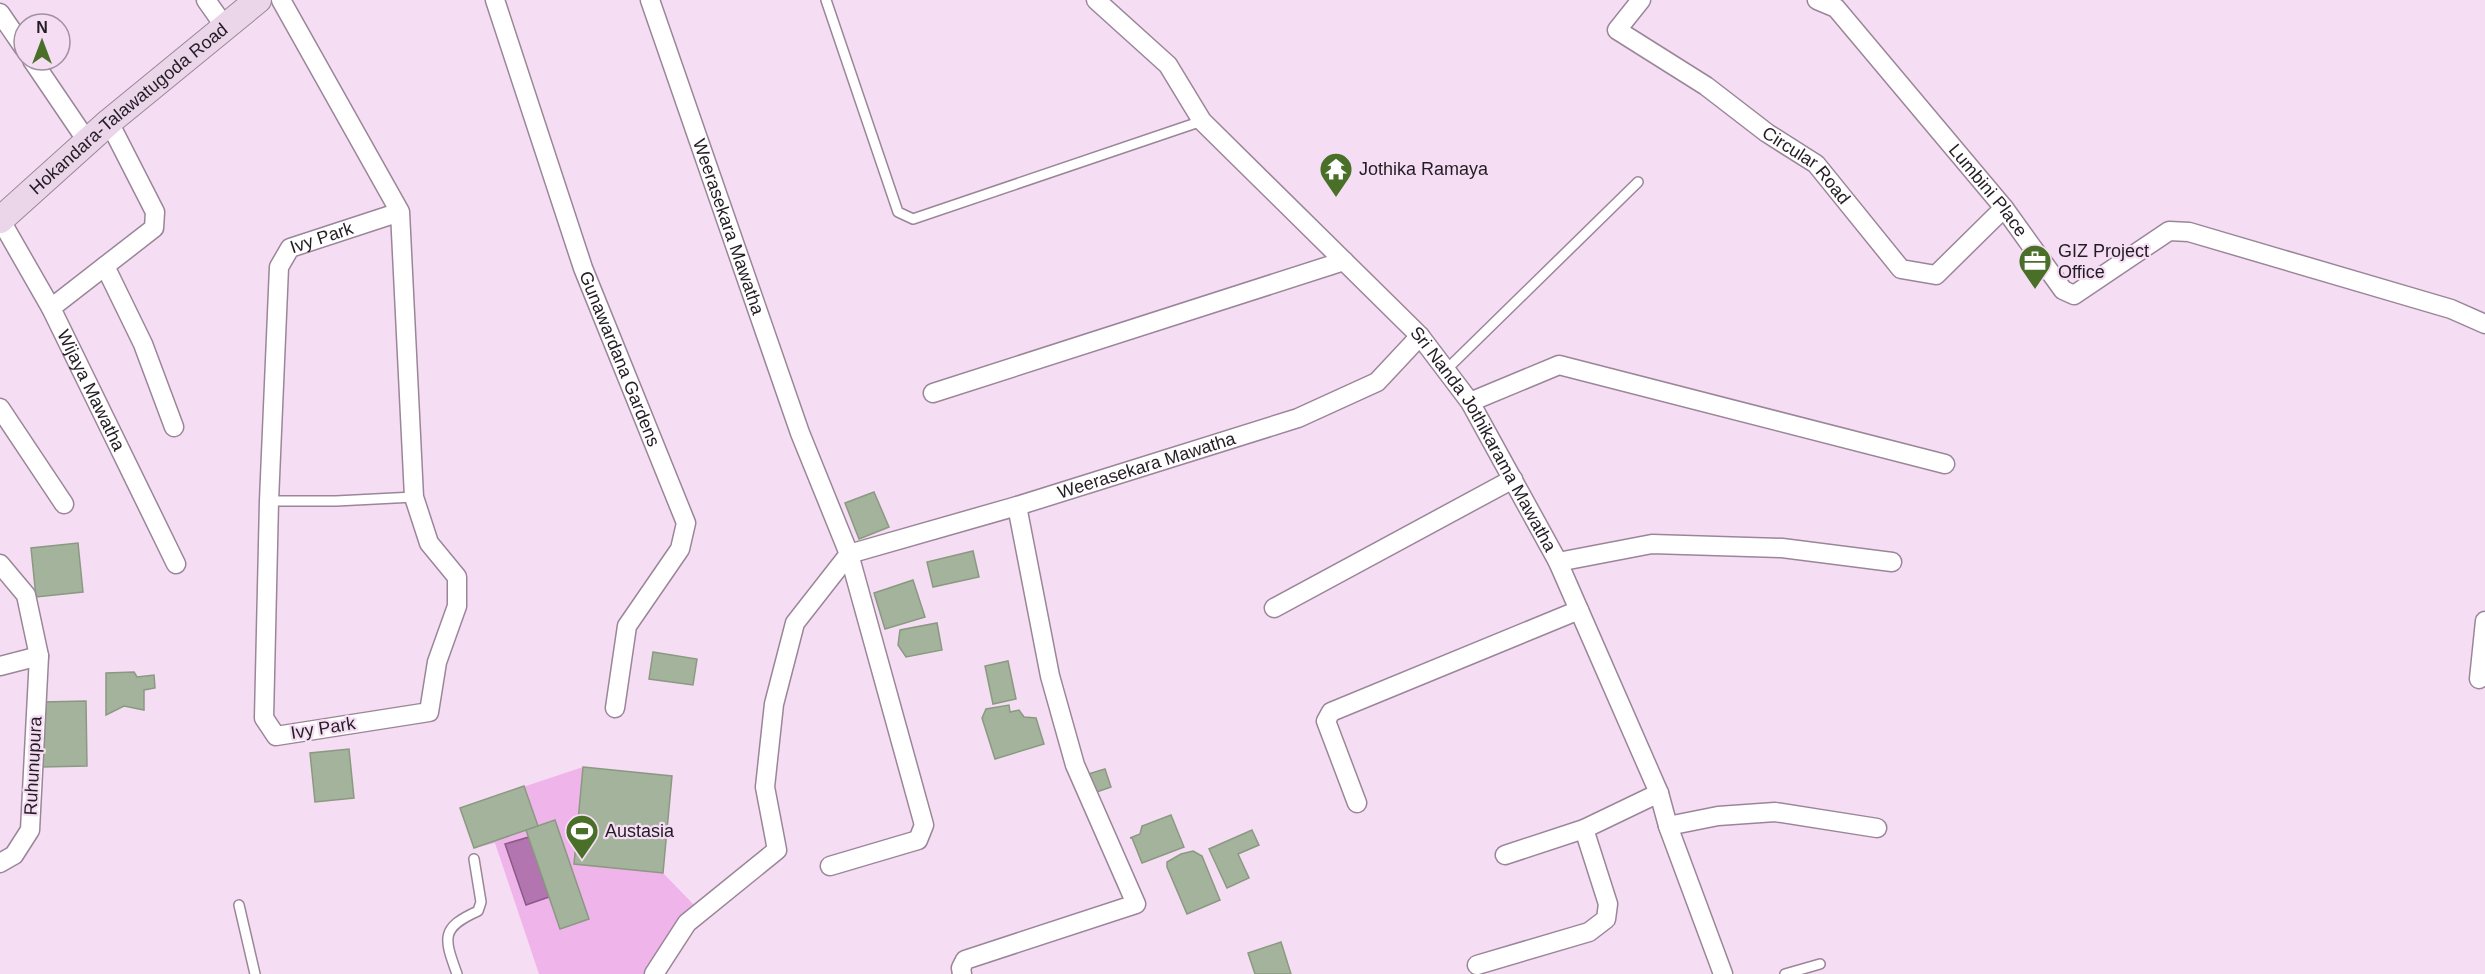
<svg xmlns="http://www.w3.org/2000/svg" width="2485" height="974" viewBox="0 0 2485 974" font-family="Arial,sans-serif">
<style>
.green{fill:#efb4ea}
.water{fill:#b375af;stroke:#885a85;stroke-width:1.5}
.building{fill:#a4b39b;stroke:#8b9982;stroke-width:1.5}
.lines{fill:none;stroke-linecap:round;stroke-linejoin:round}
.service-casing{stroke:#9b8699;stroke-width:12}
.minor-casing{stroke:#9b8699;stroke-width:21}
.secondary-casing{stroke:#9b8699;stroke-width:28}
.service{stroke:#fff;stroke-width:9}
.minor{stroke:#fff;stroke-width:18}
.secondary{stroke:#ead5e9;stroke-width:26}
.labels{text-anchor:middle;dominant-baseline:central;stroke-width:4.5;stroke-linejoin:round;paint-order:stroke}
.street-label{font-size:18px;fill:#241c24;stroke:#f5def3}
.poi-label{font-size:18px;fill:#241c24;stroke:#f5def3;text-anchor:start}
</style>
<rect width="100%" height="100%" fill="#f5def3"/>
<path class="green" d="M583 767 672 776 663 873 695 906 679 917 644 974H539L495 843 474 848 460 808Z"/>
<path class="water" d="M529 837 549 897 526 905 505 844Z"/>
<path class="building" d="M874 492 889 527 859 539 845 503Z
M78 543 83 592 36 597 31 548Z
M973 551 979 577 933 587 927 562Z
M913 580 925 617 885 629 874 593Z
M937 623 942 650 906 657 898 645 900 630Z
M653 652 697 659 693 685 649 679Z
M1008 661 1016 699 993 704 985 666Z
M134 672 137 677 154 675 155 688 144 690V710L124 706 106 715V673Z
M86 701 87 766 42 767 41 702Z
M1009 705 1010 712 1019 710 1024 717 1036 718 1044 744 995 759 982 718 986 709Z
M349 749 354 798 315 802 310 753Z
M583 767 672 776 663 873 574 864Z
M1105 769 1111 787 1091 794 1085 775Z
M524 786 538 826 474 848 460 808Z
M1171 815 1184 847 1142 863 1132 838H1130L1140 834 1142 826Z
M555 820 589 919 560 929 526 830Z
M1252 830 1259 845 1238 854 1249 878 1227 888 1209 849Z
M1193 851 1202 856 1220 900 1187 914 1167 867V862L1181 854Z
M1281 942 1291 974H1255L1248 953Z"/>
<g class="lines">
<defs>
<path id="service" d="M826 0 898 212 913 219 1202 121
M1446 370 1638 182
M269 501H336L414 497
M239 905 255 974
M457 974C444 938 440 928 478 911L481 902 474 859
M1785 974 1820 964"/>
<g id="minor">
<path d="M206 0 225 27"/>
<path id="s1" d="M281 0 400 212 414 497 429 543 457 577V606L437 662 429 712 276 736 264 718 269 501 279 267 290 248 400 212"/>
<path id="s2" d="M495 0 583 268 686 523 680 549 627 626 615 708"/>
<path id="s3" d="M650 0 800 433 849 554 924 825 918 840 830 866"/>
<path id="s4" d="M1096 0 1168 65 1202 121 1420 336 1470 402 1558 562 1659 793 1668 826 1723 974"/>
<path id="s5" d="M1641 0 1617 30 1706 86 1767 133 1816 164 1901 269 1936 275 2004 208"/>
<path id="s6" d="M1817 0 1836 8 2004 208 2063 290 2074 295 2169 231 2189 232 2451 309 2485 324"/>
<path d="M0 13 24 48"/>
<path d="M32 60 87 141"/>
<path id="s7" d="M0 219 51 308 176 564"/>
<path d="M105 266 143 344 174 427"/>
<path d="M51 308 154 228 155 212 109 122"/>
<path d="M933 393 1344 261"/>
<path d="M1470 402 1559 365 1945 464"/>
<path d="M0 408 64 504"/>
<path d="M1558 562 1652 544 1782 548 1892 562"/>
<path d="M0 564 26 595 39 656 30 830 14 855 0 863"/>
<path d="M1274 608 1513 479"/>
<path d="M0 666 39 656"/>
<path d="M2479 679 2485 621"/>
<path d="M1357 803 1326 721 1331 712 1579 610"/>
<path d="M1668 826 1718 816 1775 812 1877 828"/>
<path d="M1505 855 1584 829 1659 793"/>
<path d="M1477 965 1589 932 1606 919 1608 904 1584 829"/>
<path id="s8" d="M654 974 687 923 777 850 765 787 774 704 795 623 849 554 1017 506 1298 418 1377 382 1420 336"/>
<path d="M962 974 961 968 965 960 1136 904 1075 765 1050 676 1017 506"/>
</g>
<g id="secondary">
<path id="s9" d="M0 220 109 122 258 0"/>
</g>
</defs>
<use href="#service" class="service-casing"/>
<use href="#minor" class="minor-casing"/>
<use href="#secondary" class="secondary-casing"/>
<use href="#service" class="service"/>
<use href="#minor" class="minor"/>
<use href="#secondary" class="secondary"/>
</g>
<defs>
<symbol id="temple-pin" viewBox="-11 -11 22 30"><path d="M0 17L-7.5 6A9.5 9.5 0 1 1 7.5 6Z" fill="#496f29" stroke="#f5def3"/><path d="M0-6L5-2H3V0L6.5 2.5H4V6H1.5V3h-3V6H-4V2.5H-6.5L-3 0V-2H-5Z" fill="#fff"/></symbol>
<symbol id="office-pin" viewBox="-11 -11 22 30"><path d="M0 17L-7.5 6A9.5 9.5 0 1 1 7.5 6Z" fill="#496f29" stroke="#f5def3"/><path d="M-6-3h4V-5.5h4V-3h4V5H-6ZM-1-4.5V-3h2v-1.5ZM-6 0V1H6V0Z" fill="#fff"/></symbol>
<symbol id="stadium-pin" viewBox="-11 -11 22 30"><path d="M0 17L-7.5 6A9.5 9.5 0 1 1 7.5 6Z" fill="#496f29" stroke="#f5def3"/><path d="M0-5a6.5 5 0 1 0 0 10a6.5 5 0 1 0 0-10ZM-3.5-1.8h7v3.6h-7Z" fill="#fff"/></symbol>
</defs>
<g fill-rule="evenodd">
<use href="#temple-pin" x="1317" y="150" width="38" height="52"/>
<use href="#office-pin" x="2016" y="242" width="38" height="52"/>
<use href="#stadium-pin" x="563" y="812" width="38" height="52"/>
</g>
<g class="labels">
<g class="street-label">
<text stroke="none"><textPath href="#s9" startOffset="170">Hokandara-Talawatugoda Road</textPath></text>
<text stroke="none"><textPath href="#s5" startOffset="272">Circular Road</textPath></text>
<text stroke="none"><textPath href="#s6" startOffset="258">Lumbini Place</textPath></text>
<text stroke="none"><textPath href="#s3" startOffset="240">Weerasekara Mawatha</textPath></text>
<text stroke="none"><textPath href="#s1" startOffset="1443">Ivy Park</textPath></text>
<text stroke="none"><textPath href="#s2" startOffset="380">Gunawardana Gardens</textPath></text>
<text stroke="none"><textPath href="#s7" startOffset="194">Wijaya Mawatha</textPath></text>
<text stroke="none"><textPath href="#s4" startOffset="590">Sri Nanda Jothikarama Mawatha</textPath></text>
<text stroke="none"><textPath href="#s8" startOffset="806">Weerasekara Mawatha</textPath></text>
<text transform="translate(323 728) rotate(-9)">Ivy Park</text>
<text transform="translate(33 766) rotate(-87)">Ruhunupura</text>
</g>
<g class="poi-label">
<text x="1359" y="169">Jothika Ramaya</text>
<text x="2058" y="251">GIZ Project<tspan x="2058" dy="21">Office</tspan></text>
<text x="605" y="831">Austasia</text>
</g>
</g>
<g transform="translate(42 42)"><circle r="28" fill="#f5def3" stroke="#a190a0" stroke-width="1.5"/>
<path d="M0-4.5L10 22L0 15L-10 22Z" fill="#496f29"/>
<text y="-9" font-size="16" font-weight="bold" text-anchor="middle" fill="#241c24">N</text>
</g>
</svg>
